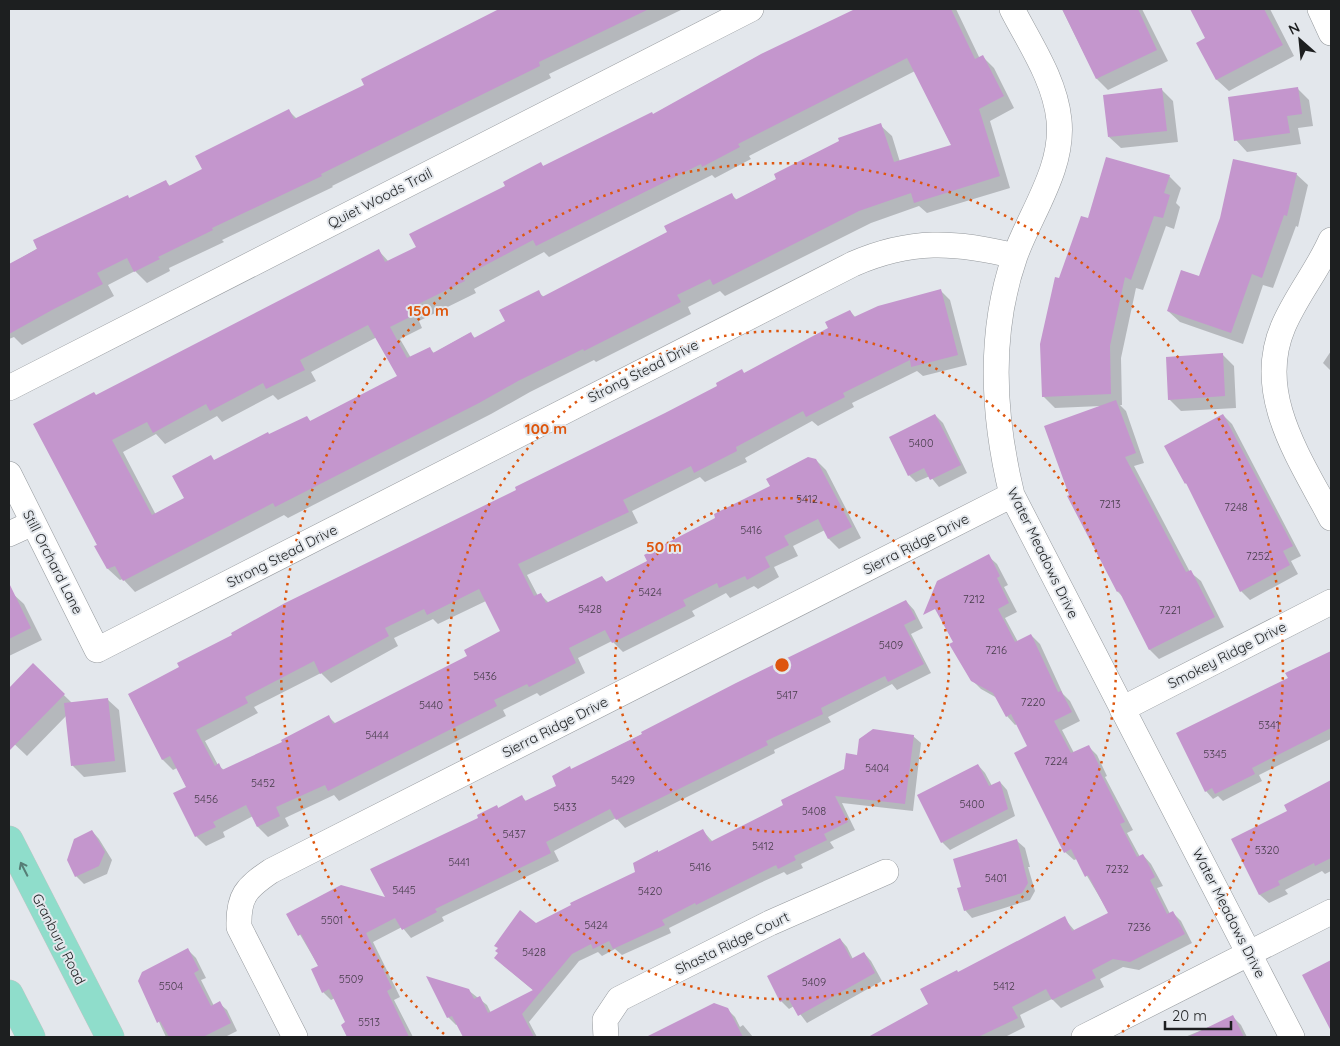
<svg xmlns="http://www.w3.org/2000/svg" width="1340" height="1046" viewBox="0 0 1340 1046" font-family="Quicksand,sans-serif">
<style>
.shadow{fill:#0003;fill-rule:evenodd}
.building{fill:#c496cd;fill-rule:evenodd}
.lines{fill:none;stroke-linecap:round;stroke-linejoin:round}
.minor-casing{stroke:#95999d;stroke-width:26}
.major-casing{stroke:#c4c5c5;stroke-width:29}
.minor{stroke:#fff;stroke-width:25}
.major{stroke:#8fddcb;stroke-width:28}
.oneway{stroke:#567e76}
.ring{fill:none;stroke:#de560d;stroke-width:2.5;stroke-dasharray:2.5 5}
.labels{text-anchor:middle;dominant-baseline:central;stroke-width:4;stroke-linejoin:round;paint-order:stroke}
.number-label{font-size:11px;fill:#473d4b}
.street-label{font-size:14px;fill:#1d1f20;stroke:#e3e7ec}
.centre{fill:#de560d;stroke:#e3e7ec;stroke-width:2.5}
.ring-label{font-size:15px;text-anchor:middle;font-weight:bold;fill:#de560d;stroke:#e3e7ec;stroke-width:4;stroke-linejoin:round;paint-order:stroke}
</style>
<rect width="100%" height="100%" fill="#e3e7ec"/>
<path class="shadow" d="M502 9H683L549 74 551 78 332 186 333 187 222 240 224 242 169 268 170 271 147 283 135 271 108 285 114 296 22 345 14 337 9 339V265L127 196 130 199 165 181 170 186 204 170 289 111 297 119 366 85 363 80Z
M859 9H956L980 59 983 57 994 68 1014 108 990 121 1010 188 927 213 919 206 871 223 725 296 720 291 688 307 691 314 596 362 594 360 530 392 491 414 288 518 284 515 135 592 123 579 120 580 108 569 96 546 99 545 96 396 379 251 389 262 417 247 541 164 544 167 654 115 761 56ZM915 71 952 146 900 162 892 136 880 125 737 200 732 195 668 233 544 297 538 292 507 322 476 339 470 333 434 353 429 348 411 358 400 339 422 328 419 321 476 293 474 289 544 252 549 257 712 175 715 178 751 159 749 156ZM377 337 399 377 311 422 307 417 215 461 186 499 156 515 123 452 156 434 165 444 217 416 222 422 273 395 278 400 316 381 311 372Z
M1062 9H1142L1168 61 1108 90 1097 79Z
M1192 9H1270L1294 56 1229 91 1217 80 1198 43 1207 39Z
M1298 89 1309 100 1313 126 1298 128 1301 144 1247 152 1236 140Z
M1162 90 1173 101 1178 142 1121 148 1109 137Z
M1296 174 1308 185 1298 227 1296 226 1273 288 1263 285 1243 344 1180 322 1168 311Z
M1169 176 1181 188 1176 203 1180 207 1174 229 1166 226 1143 290 1136 288 1121 358 1122 405H1120L1126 411 1144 463 1134 466 1190 572 1201 581 1224 627 1159 659 1150 650 1124 598 1118 592 1101 406 1055 408 1043 396 1060 279 1088 220Z
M940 290 950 300 967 365 923 376 917 371 852 403 854 407 818 426 812 421 745 458 747 462 705 482 700 477 632 511 638 523 527 575 538 596 540 594 549 603 602 577 607 582 648 562 816 460 826 470 861 538 839 549 829 539 825 530 793 546 798 556 774 567 779 577 758 589 754 586 730 598 726 593 692 611 695 616 623 652 612 641 578 658 585 673 540 696 537 693 503 710 506 716 339 801 334 795 285 818 289 826 268 837 258 827 253 816 223 832 225 837 206 846 196 836 187 788 177 768 173 770 163 760 129 695 830 329 850 311 856 318ZM486 601 502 632 469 656 336 724 329 717 284 742 224 770 218 765 205 741 258 713 254 707 321 673 331 683 398 646 394 638 433 619 438 624Z
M1331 351V371L1323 363Z
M1222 354 1234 366 1236 408 1181 411 1169 399Z
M935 415 943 423 967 473 939 487 930 476 916 482 909 475Z
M1223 415 1232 424 1301 556 1291 561 1298 574 1250 600 1241 591 1190 488 1186 483Z
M988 556 997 564 1008 585 1004 587 1017 612 1005 618 1018 642 1031 635 1040 644 1063 694 1070 701 1080 721 1062 730 1074 753 1088 746 1097 755 1107 776 1105 777 1133 830 1127 833 1140 857 1143 855 1151 864 1163 886 1157 888 1170 914 1173 913 1181 921 1192 943 1139 970 1123 967 1100 979 1104 987 1061 1008 1052 999 1020 1015 1025 1027 1005 1037H871L930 1005 959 973 1064 918 1075 931 1109 913 1077 859 1074 860 1065 852 1029 747 1017 724 1015 725 1007 716 997 698 981 689 972 680 955 643Z
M12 593 24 604 42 640 9 656V594Z
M906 601 914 610 923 628 911 634 931 673 897 690 892 684 828 717 831 722 774 750 775 753 625 828 616 818 554 851 559 861 442 917 444 921 411 938 402 927 373 942 400 997 394 1000 413 1037H345L347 1036V1023L335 998 331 1000 323 992 319 967 288 914 387 899 497 806 499 809 522 797 527 802 558 786 571 770Z
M1331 653V739L1259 775 1262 781 1223 801 1218 796 1213 799 1206 791 1289 679 1287 674Z
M33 665 72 703 107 699 119 710 126 772 84 777 73 766 67 715 27 756 9 739V690Z
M913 736 921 743 913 811 842 803 855 830 830 842 834 848 801 864 803 868 787 875 784 872 760 883 669 928 671 933 622 955 615 949 602 956 598 952 579 961 529 1022 537 1037H465L458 1024 456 1025 448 1017 468 990 487 1005 491 1013 534 991 503 965 536 925 637 873 659 853 703 831 713 842 785 806 845 770 858 756Z
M978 765 985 773 992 786 1000 782 1007 790 1015 816 950 850 942 842Z
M1331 783V871L1325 874 1322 871 1285 890 1288 894 1269 903 1260 895 1233 839 1289 812 1286 805Z
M92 831 99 839 112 860 107 874 84 884 76 876Z
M1017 841 1025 848 1030 867H1028L1035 891 1030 900 972 918 965 910 963 888Z
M840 939 847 947 853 959 864 953 871 961 882 981 807 1023 794 1006 789 1009 781 1001Z
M188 950 196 958 206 978 201 980 214 1006 219 1003 227 1010 237 1031 225 1037H166L140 981Z
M1328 964 1331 967V1028L1304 975Z
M727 1009 735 1017 740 1027 743 1025 753 1037H659L657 1033Z
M1233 1017 1241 1025 1247 1037H1185Z"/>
<path class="building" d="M499 9H649L539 62 540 66 321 174 322 176 212 228 213 230 158 257 160 259 134 272 127 258 97 273 103 284 52 310 9 334V264L37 249 33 240 128 195 129 198 166 180 169 186 202 169 195 156 289 109 294 119 364 85 361 79Z
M855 9H951L975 59 983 55 1004 96 979 109 1000 176 914 203 911 193 859 211 713 285 710 279 677 295 681 302 584 351 583 349 518 381 479 403 275 507 273 503 123 581 115 566 107 569 94 546 97 545 33 424 94 392 96 395 379 249 385 262 416 247 409 234 505 186 503 182 541 162 543 166 652 112 653 114 761 54ZM907 58 951 145 894 162 881 123 838 138 839 141 774 174 776 179 735 200 732 193 664 226 667 232 542 297 539 290 499 310 505 321 474 338 471 332 433 353 430 347 407 358 390 327 412 316 408 309 465 281 463 277 533 240 536 246 701 164 702 167 740 147 738 144ZM368 325 397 376 310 421 307 416 269 434 268 432 214 460 211 455 172 476 184 498 152 515 112 440 147 422 153 433 206 404 210 411 263 383 266 389 305 370 300 360Z
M1062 9H1138L1157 50 1096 79Z
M1190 9H1264L1283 45 1216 80 1196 43 1205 38Z
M1298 87 1302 114 1287 116 1290 133 1234 141 1228 97Z
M1162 88 1167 131 1108 137 1103 95Z
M1106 157 1170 175 1164 193 1170 195 1163 218 1154 216 1131 280 1125 277 1110 346 1111 394 1042 397 1040 344 1055 277 1059 278 1081 216 1088 218Z
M1233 159 1297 173 1287 216 1284 215 1262 278 1252 274 1231 333 1167 311 1181 270 1199 276 1220 218Z
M941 289 958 355 911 367 910 360 843 393 845 397 806 417 803 411 736 447 737 451 694 473 691 466 623 500 629 512 518 564 534 596 541 593 546 603 602 576 606 582 647 561 644 555 715 518 714 514 770 486 766 479 808 457 816 459 852 527 828 539 818 519 784 536 789 545 765 557 770 567 747 580 745 576 719 588 717 583 683 600 686 606 612 643 605 630 569 648 576 663 529 687 527 684 494 700 497 706 328 791 325 785 276 807 280 816 257 827 246 805 213 822 216 827 195 837 173 793 186 787 170 756 162 760 128 694 179 667 177 663 232 635 231 633 285 603 516 490 515 487 665 413 717 386 716 383 742 369 744 373 828 328 825 322 850 310 854 317 878 306ZM479 589 500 631 464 650 467 656 333 724 329 715 281 740 282 742 222 770 219 763 215 766 196 730 248 703 245 697 314 661 320 674 389 636 385 628 424 609 427 615Z
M1223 353 1225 396 1168 400 1166 357Z
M1116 400 1136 453 1125 457 1186 572 1191 570 1215 617 1149 650 1119 591 1117 592 1067 496 1069 495 1044 426Z
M935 414 961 465 930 480 924 468 908 476 889 437Z
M1223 414 1293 546 1283 551 1290 565 1240 592 1186 483 1185 484 1164 446Z
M989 554 1000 576 997 578 1009 603 998 609 1015 642 1031 634 1058 692 1061 691 1072 712 1054 721 1071 753 1089 745 1100 767 1098 768 1125 822 1120 824 1137 857 1143 854 1155 877 1150 880 1167 914 1173 911 1185 934 1130 962 1113 959 1092 970 1096 978 1052 1000 1046 989 1012 1007 1018 1018 978 1037H868L928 1004 920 989 957 970 958 972 1065 916 1072 931 1108 913 1088 875 1085 877 1071 849 1064 853 1014 753 1027 746 1011 714 1006 717 993 693 971 681 949 644 953 642 935 609 923 615 937 581Z
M9 583 31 628 9 639Z
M906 600 916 619 904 625 924 664 888 682 885 676 821 708 823 714 766 741 768 745 616 820 610 809 546 842 551 853 435 909 437 912 402 930 395 918 366 933 392 988 387 991 409 1037H347L341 1025 345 1022 329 989 322 993 311 969 318 966 301 934 298 936 286 914 341 885 385 897 370 869 478 818 477 815 497 805 498 808 522 795 525 801 556 786 552 776 570 766 571 769 642 734 641 732 736 683Z
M1331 651V728L1252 768 1255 774 1215 794 1212 788 1205 792 1176 733 1288 678 1285 673Z
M33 663 65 694 9 751V688Z
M108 698 115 761 71 766 64 703Z
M873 729 914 735 905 804 835 796 848 822 824 834 827 840 794 856 796 860 778 869 776 865 696 905 695 903 662 920 665 925 613 949 609 941 593 949 591 944 572 954 522 1014 534 1037H463L452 1016 447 1018 426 976 469 989 474 999 480 996 488 1013 533 990 494 958 498 953 495 951 498 948 494 946 520 910 536 923 571 905 570 903 635 872 633 863 658 850V852L703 829 710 842 783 805 781 800 844 769 846 753 857 755 859 739Z
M978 764 989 786 1000 781 1008 809 941 843 917 795Z
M1331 780V858L1315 866 1314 863 1278 881 1280 885 1259 895 1231 839 1287 811 1284 805Z
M92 830 105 852 99 866 75 877 67 860 74 839Z
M1017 839 1028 883 1022 893 964 911 957 888 961 887 953 859Z
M840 938 851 959 864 952 875 973 798 1016 788 998 780 1002 767 976Z
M188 948 199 970 194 973 211 1006 220 1001 231 1023 203 1037H169L160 1021 157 1023 138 981 142 972Z
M1331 960V1031L1302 975Z
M714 1003 728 1008 743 1037H646Z
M1233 1015 1244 1037H1188Z"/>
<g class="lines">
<defs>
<path id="minor" d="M1012 9C1030 44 1055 80 1059 120 1064 168 1031 212 1015 256 988 333 993 417 1012 495L1292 1037
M1320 9 1331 33
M1331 240C1318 270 1296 296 1283 327 1254 395 1301 460 1331 518
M9 388 751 9
M9 474 97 650 853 264C910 239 955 241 1015 256
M9 534 33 523
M1122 709 1331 602
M295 1037 239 927C238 896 246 888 271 871L1012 495
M606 1037 605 1020 619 999 770 923 886 872
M1084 1037 1331 912"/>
<path id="major" d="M9 840 110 1037
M9 994 31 1037"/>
</defs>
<use href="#minor" class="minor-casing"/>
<use href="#major" class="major-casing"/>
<use href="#minor" class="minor"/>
<use href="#major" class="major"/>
</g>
<defs><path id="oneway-shaft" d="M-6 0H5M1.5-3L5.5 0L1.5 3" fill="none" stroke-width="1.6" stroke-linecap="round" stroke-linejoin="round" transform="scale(1.25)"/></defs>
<use class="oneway" href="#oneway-shaft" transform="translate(24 869) rotate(-117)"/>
<g class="ring">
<circle cx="782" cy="665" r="167"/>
<circle cx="782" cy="665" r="334"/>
<path d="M444 1034A501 501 0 1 1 1120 1034"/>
</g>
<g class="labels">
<g class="number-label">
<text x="921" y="443">5400</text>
<text x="807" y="499">5412</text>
<text x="1110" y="504">7213</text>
<text x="1236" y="507">7248</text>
<text x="751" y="530">5416</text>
<text x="1258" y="556">7252</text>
<text x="650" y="592">5424</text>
<text x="974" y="599">7212</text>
<text x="590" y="609">5428</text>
<text x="1170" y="610">7221</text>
<text x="891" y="645">5409</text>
<text x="996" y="650">7216</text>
<text x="485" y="676">5436</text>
<text x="787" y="695">5417</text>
<text x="1033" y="702">7220</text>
<text x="431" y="705">5440</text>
<text x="1269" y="725">5341</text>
<text x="377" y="735">5444</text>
<text x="1215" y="754">5345</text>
<text x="1056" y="761">7224</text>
<text x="877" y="768">5404</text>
<text x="623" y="780">5429</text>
<text x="263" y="783">5452</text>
<text x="206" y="799">5456</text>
<text x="972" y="804">5400</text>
<text x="565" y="807">5433</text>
<text x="814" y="811">5408</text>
<text x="514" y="834">5437</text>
<text x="763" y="846">5412</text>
<text x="1267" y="850">5320</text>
<text x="459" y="862">5441</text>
<text x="700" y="867">5416</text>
<text x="1117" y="869">7232</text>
<text x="996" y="878">5401</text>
<text x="404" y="890">5445</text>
<text x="650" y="891">5420</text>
<text x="332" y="920">5501</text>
<text x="596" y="925">5424</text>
<text x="1139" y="927">7236</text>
<text x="534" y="952">5428</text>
<text x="351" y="979">5509</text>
<text x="814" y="982">5409</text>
<text x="171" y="986">5504</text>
<text x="1004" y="986">5412</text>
<text x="369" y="1022">5513</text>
</g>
<g class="street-label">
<text transform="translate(380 198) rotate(-27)">Quiet Woods Trail</text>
<text transform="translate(643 371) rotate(-27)">Strong Stead Drive</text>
<text transform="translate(916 544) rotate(-27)">Sierra Ridge Drive</text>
<text transform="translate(1043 553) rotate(64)">Water Meadows Drive</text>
<text transform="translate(282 556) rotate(-27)">Strong Stead Drive</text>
<text transform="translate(53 562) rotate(63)">Still Orchard Lane</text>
<text transform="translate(1227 655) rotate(-27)">Smokey Ridge Drive</text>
<text transform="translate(555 727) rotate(-27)">Sierra Ridge Drive</text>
<text transform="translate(1229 913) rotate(63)">Water Meadows Drive</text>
<text transform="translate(59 939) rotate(63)">Granbury Road</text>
<text transform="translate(732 943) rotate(-26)">Shasta Ridge Court</text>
</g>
</g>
<circle cx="782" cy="665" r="8" class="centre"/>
<g class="ring-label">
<text x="428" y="316">150 m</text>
<text x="546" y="434">100 m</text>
<text x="664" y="552">50 m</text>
</g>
<rect width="1340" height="1046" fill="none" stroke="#1d1f20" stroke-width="20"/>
<g transform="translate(1300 40) rotate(333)" stroke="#e3e7ec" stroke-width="4" paint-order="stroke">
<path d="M0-4L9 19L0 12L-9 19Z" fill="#1d1f20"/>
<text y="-8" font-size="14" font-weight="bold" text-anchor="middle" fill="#1d1f20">N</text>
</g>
<path d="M1165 1021v8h66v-8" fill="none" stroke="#1d1f20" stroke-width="2.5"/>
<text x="1172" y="1021" font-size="15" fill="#1d1f20" stroke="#e3e7ec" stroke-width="4" paint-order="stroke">20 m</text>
</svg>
